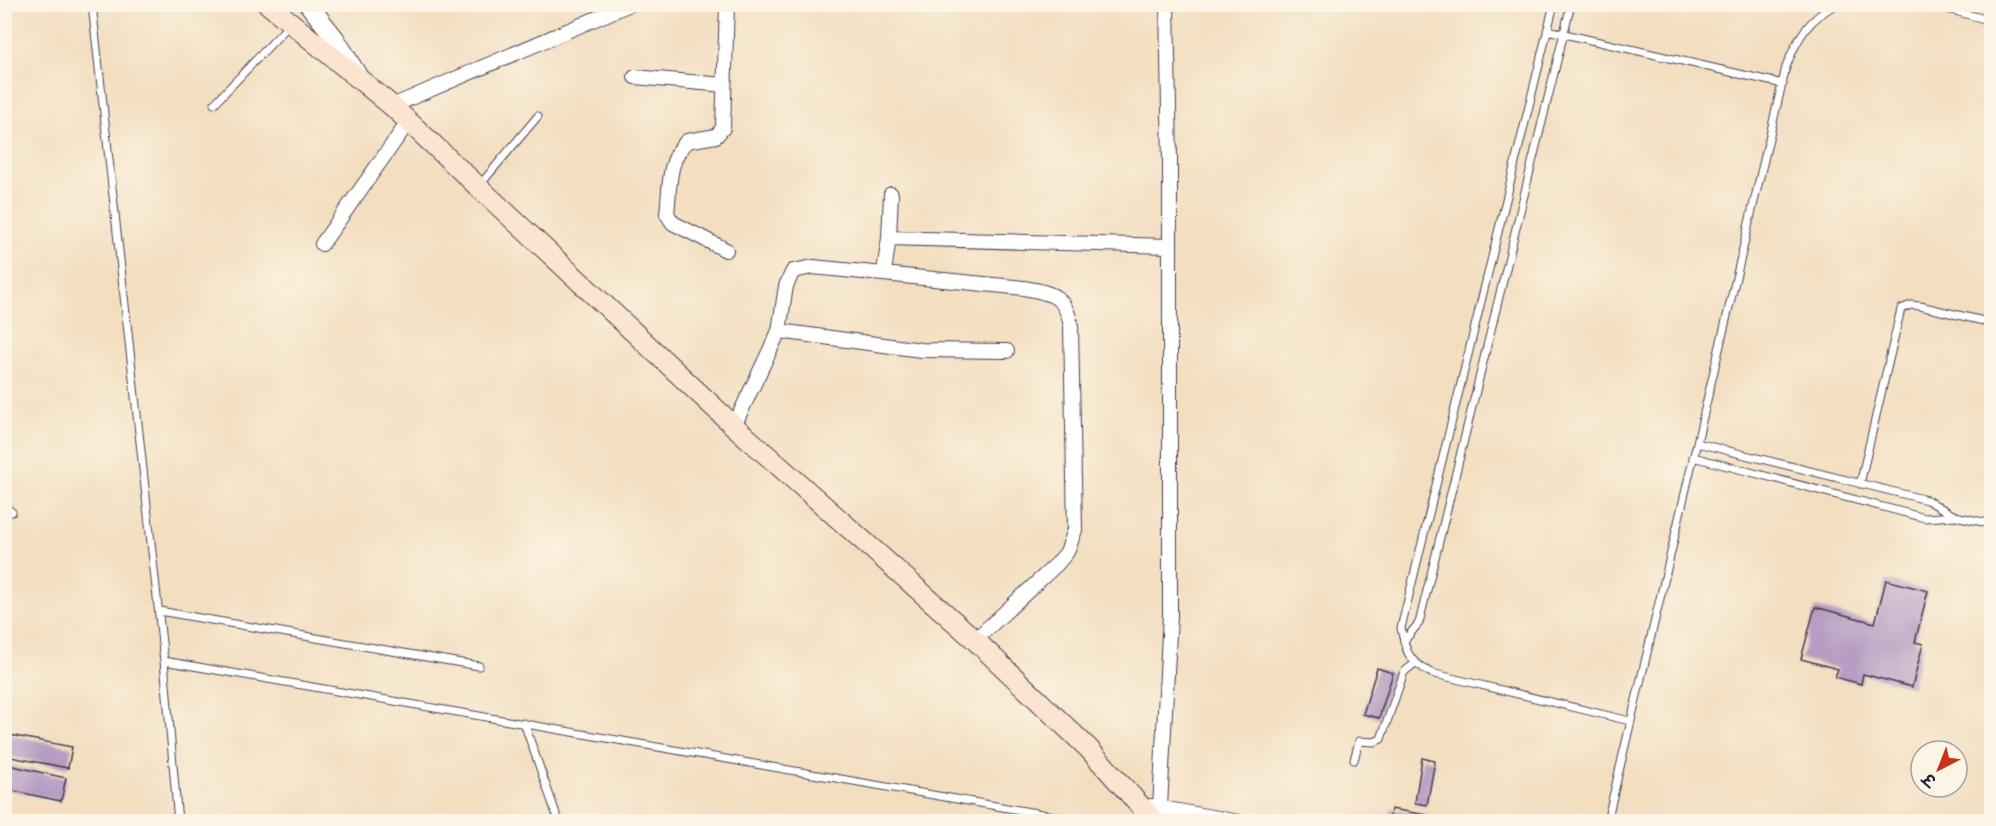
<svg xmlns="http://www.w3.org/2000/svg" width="1996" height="826" viewBox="0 0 1996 826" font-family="'Indie Flower','Playpen Sans Deva',sans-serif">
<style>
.building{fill:#b79dc3}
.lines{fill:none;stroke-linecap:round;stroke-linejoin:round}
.service-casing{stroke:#413e4f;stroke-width:9}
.minor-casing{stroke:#413e4f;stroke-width:16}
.tertiary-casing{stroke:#413e4f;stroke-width:20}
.secondary-casing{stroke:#413e4f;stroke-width:22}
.service{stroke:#fff;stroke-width:7}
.minor{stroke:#fff;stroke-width:14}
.tertiary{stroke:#fff;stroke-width:18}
.secondary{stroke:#fde4d0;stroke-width:20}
</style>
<rect width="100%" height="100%" fill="#fcf5e5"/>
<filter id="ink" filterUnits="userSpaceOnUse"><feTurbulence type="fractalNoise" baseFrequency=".0167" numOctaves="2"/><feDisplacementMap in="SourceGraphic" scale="12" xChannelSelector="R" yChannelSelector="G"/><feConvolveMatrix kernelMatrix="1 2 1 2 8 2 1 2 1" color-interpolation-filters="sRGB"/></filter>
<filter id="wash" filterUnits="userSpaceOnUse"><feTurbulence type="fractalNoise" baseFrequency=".008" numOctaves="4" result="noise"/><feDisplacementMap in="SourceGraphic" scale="24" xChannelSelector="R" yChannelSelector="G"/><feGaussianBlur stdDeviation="1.35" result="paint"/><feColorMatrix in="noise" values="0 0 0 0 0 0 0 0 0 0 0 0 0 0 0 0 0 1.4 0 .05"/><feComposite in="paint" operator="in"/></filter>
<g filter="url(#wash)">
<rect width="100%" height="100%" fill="#f3dec0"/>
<g id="blocks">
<path class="building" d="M1886 580 1928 591 1915 642 1923 644 1912 687 1863 674 1861 684 1835 677 1838 669 1801 659 1815 607 1875 623Z
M1377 668 1393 673 1379 718 1363 714Z
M5 734 72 747 68 768 5 756Z
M1422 758 1435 761 1427 805 1415 803Z
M4 764 66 778 61 801 4 789Z
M1391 809 1427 815 1426 822H1389Z"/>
</g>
</g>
<g filter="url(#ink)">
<use href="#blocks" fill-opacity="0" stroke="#413e4f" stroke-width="1.5"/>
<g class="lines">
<defs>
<path id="service" d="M92 4 164 661 178 822
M1554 4 1401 628C1406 653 1408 660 1431 673L1630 721
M1929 4 1992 21
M1547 30 1783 84
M214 104 289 25
M479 186 538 116
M1697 443 1927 500 1955 516
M1693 457 1925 518 1955 516 1992 524
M1860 484 1901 309 1911 305 1920 306 1992 323
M4 506 12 512
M159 611 479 666
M1404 641 1419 623 1571 4
M164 661 1088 822
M524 723 559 822
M1354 760 1359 741 1374 742 1381 739 1404 672 1414 664
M1607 822 1786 67C1797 38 1809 18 1837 4"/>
<path id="minor" d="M635 77 724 85
M392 106 630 4
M889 238 1170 246
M322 244 409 121
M726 250 673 223 667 214C670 189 667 160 687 141L716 136 723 128 727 4
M884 272 889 238 891 194
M779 331 921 350 1007 351
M734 426 779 331 786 286 793 271 813 267 1024 288C1052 293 1066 296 1071 326L1075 530 1067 552 1057 564 975 640
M1151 806 1239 822
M1160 807 1170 615V161L1167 4"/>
<path id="tertiary" d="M308 4 335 38 357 74"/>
<path id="secondary" d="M268 4 392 106 734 426 975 640 1089 749 1155 822"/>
</defs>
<use href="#service" class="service-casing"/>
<use href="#minor" class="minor-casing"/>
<use href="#tertiary" class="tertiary-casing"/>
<use href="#secondary" class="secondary-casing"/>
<use href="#service" class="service"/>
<use href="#minor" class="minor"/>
<use href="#tertiary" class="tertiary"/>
<use href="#secondary" class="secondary"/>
</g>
</g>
<rect width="1996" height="826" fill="none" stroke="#fcf5e5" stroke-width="24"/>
<g transform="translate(1939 769) rotate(222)"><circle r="28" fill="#fcf5e5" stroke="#a5a1a1" stroke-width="1.5"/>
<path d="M0-4.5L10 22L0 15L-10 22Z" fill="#c8321e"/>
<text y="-9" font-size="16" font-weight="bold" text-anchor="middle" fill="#22223b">उ</text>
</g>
</svg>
